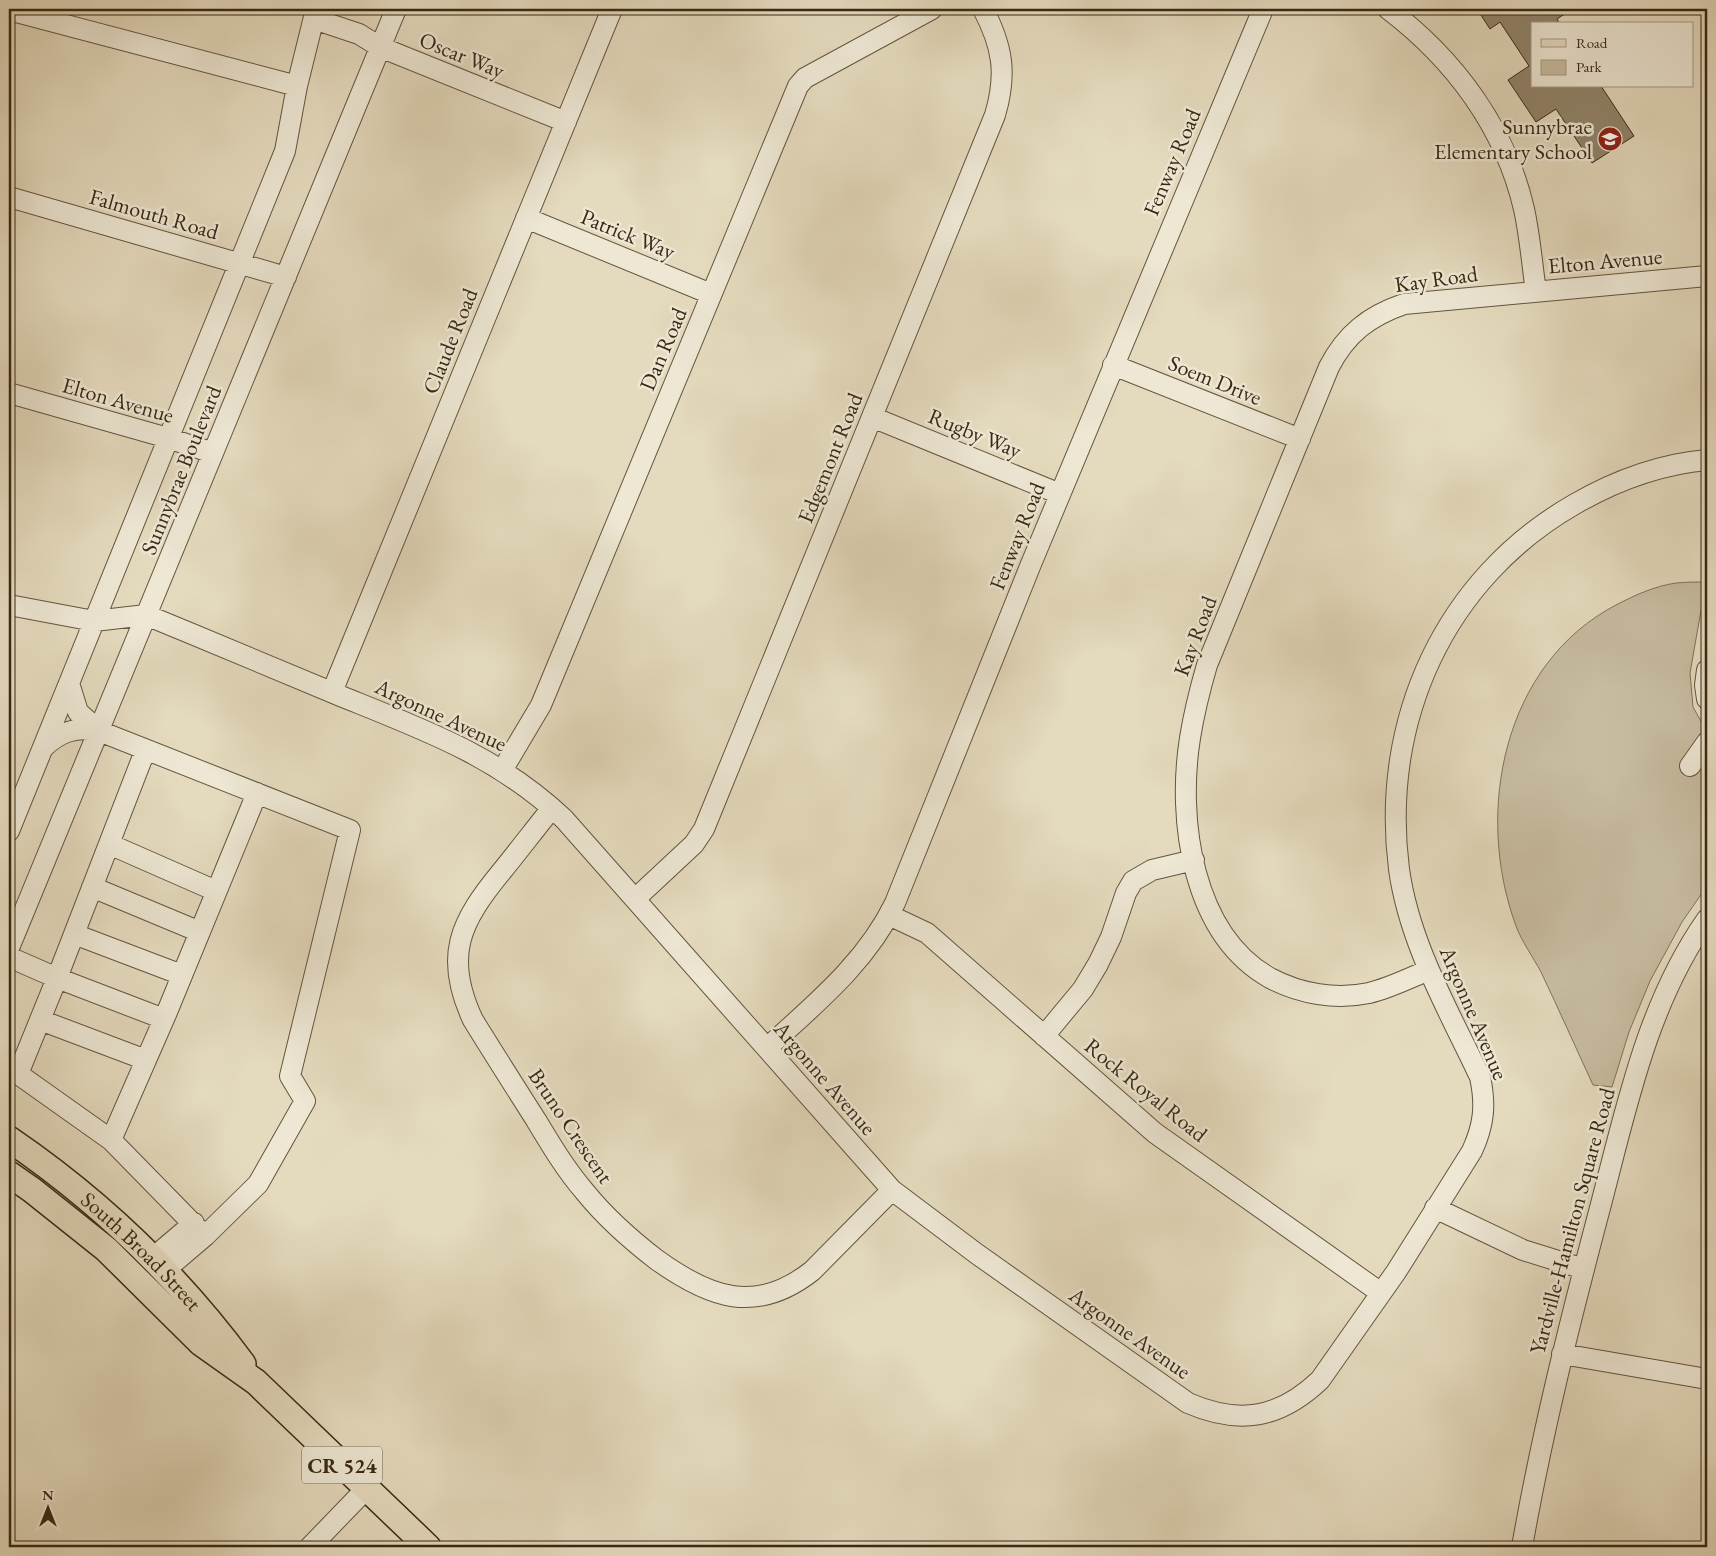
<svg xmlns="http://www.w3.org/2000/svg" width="1716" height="1556" viewBox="0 0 1716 1556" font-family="'EB Garamond',serif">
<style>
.green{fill:#c7bca0;stroke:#80725a}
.building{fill:#92856c;stroke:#392914}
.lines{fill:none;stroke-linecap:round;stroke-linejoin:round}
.minor-casing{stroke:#64553e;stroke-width:22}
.major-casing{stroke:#392914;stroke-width:28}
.minor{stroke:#ede7d4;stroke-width:20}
.major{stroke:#e4dabd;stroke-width:25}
.labels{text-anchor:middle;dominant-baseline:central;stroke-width:5;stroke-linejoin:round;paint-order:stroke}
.shield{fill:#ede7d4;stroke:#6f624e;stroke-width:1}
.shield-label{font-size:21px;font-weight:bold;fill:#392914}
.street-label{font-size:22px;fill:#392914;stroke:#ede7d4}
.poi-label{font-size:22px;fill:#392914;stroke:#ede7d4;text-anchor:end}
</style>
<rect width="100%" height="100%" fill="#e4dabd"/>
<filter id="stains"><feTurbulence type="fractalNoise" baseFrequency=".004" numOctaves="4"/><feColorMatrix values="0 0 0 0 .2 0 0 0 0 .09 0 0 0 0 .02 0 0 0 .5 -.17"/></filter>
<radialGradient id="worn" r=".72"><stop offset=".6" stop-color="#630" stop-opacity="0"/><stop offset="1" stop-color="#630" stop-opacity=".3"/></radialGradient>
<path class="green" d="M1706 582 1690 673 1693 707 1707 732V886L1682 922 1650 981 1629 1032 1612 1087 1593 1085C1576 1048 1559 1010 1541 972 1533 957 1522 942 1516 926 1474 812 1503 664 1616 605 1635 595 1655 586 1676 583 1686 582 1696 582 1706 582Z"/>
<path class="building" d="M1477 9H1572L1557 19 1560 24H1532V86H1601L1634 136 1592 163 1556 109 1536 122 1508 80 1529 66 1500 22 1490 29Z"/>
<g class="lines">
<defs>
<path id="minor" d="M1388 9C1454 59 1505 127 1524 209 1530 236 1532 264 1536 292
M9 10 297 86
M314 19 359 34 380 47 566 122
M9 197 286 277
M526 218 711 294
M1113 365 1300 439
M9 393 168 438 213 453
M872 417 1060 494
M9 605 94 621 146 615C212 642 278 670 343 697 425 730 499 757 564 819L892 1190 977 1254 1188 1403C1239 1425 1279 1419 1320 1380L1396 1272 1472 1151C1484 1125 1486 1105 1480 1077 1449 1011 1409 943 1399 869 1380 721 1444 579 1575 504 1615 481 1661 464 1707 460
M1707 670 1705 685 1707 699
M69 683 78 712 99 731
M332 692 612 9
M145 751 57 978 164 1019
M1690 766 1707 742
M503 769 541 705 798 86 805 78 932 9
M552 808C535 829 519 850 502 871 460 922 443 956 473 1020 494 1054 515 1087 536 1120 551 1145 566 1170 585 1192 606 1218 631 1240 657 1260 710 1298 756 1315 812 1271L892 1190
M9 831 285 151 297 86 316 9
M109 844 216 891
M92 887 200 932
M635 899 694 844 704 829 995 115C1007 74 1003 47 983 9
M889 915 927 933 1155 1133 1381 1293
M74 934 182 975
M9 948 396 9
M9 957 57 978 18 1074 111 1140 205 1236 258 1184 305 1101 290 1076 350 830 99 731C76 726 59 732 43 748
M1429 970C1409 978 1390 988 1369 993 1336 1000 1300 994 1270 978 1192 934 1177 820 1190 738 1194 713 1200 689 1207 665L1329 367C1346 334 1369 316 1404 304L1707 276
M40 1020 146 1060
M1044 1036 1083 989 1098 964 1111 937 1126 893 1133 881 1152 870 1194 860
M767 1048C815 1004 866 963 895 903L1031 564 1263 9
M111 1140 167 1012 257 793
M1435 1208 1523 1250 1584 1269
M154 1257 194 1223
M165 1270 205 1236
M1562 1354 1707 1379
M310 1547 366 1489
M1522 1547C1542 1433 1570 1321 1600 1208 1626 1109 1647 1004 1707 919"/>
<g id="major">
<path id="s1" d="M9 1139C100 1201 178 1276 243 1364"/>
<path d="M9 1174 32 1190 106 1249 201 1343 256 1382 428 1547"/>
</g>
</defs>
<use href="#minor" class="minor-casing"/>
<use href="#major" class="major-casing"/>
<use href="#minor" class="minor"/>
<use href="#major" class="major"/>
</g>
<defs>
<symbol id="school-disc" viewBox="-11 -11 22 22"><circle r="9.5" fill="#8f2418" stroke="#ede7d4"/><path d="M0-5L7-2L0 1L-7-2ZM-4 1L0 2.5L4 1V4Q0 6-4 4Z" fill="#fff"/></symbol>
</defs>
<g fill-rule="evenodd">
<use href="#school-disc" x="1596" y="125" width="28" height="28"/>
</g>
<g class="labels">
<rect class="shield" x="302" y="1446.5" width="80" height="37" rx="4"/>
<g class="shield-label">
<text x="342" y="1465">CR 524</text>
</g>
<g class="street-label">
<text transform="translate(462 55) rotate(22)">Oscar Way</text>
<text transform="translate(1172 162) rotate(-67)">Fenway Road</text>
<text transform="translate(154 214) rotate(16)">Falmouth Road</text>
<text transform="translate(628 234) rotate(22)">Patrick Way</text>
<text transform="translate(1605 261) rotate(-5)">Elton Avenue</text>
<text transform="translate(1436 279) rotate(-8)">Kay Road</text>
<text transform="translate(450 341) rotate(-68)">Claude Road</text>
<text transform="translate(663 349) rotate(-67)">Dan Road</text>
<text transform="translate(1215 380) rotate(22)">Soem Drive</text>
<text transform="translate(118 400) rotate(16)">Elton Avenue</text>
<text transform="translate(975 433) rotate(22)">Rugby Way</text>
<text transform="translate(830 458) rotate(-68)">Edgemont Road</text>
<text transform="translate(181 470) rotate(-68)">Sunnybrae Boulevard</text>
<text transform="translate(1017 536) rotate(-68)">Fenway Road</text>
<text transform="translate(1195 636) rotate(-69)">Kay Road</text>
<text transform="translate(441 715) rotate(25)">Argonne Avenue</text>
<text transform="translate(1474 1013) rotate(67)">Argonne Avenue</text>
<text transform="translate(825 1078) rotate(49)">Argonne Avenue</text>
<text transform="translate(1146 1090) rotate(39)">Rock Royal Road</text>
<text transform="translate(571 1126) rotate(56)">Bruno Crescent</text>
<text transform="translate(1572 1221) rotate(-75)">Yardville-Hamilton Square Road</text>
<text stroke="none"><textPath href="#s1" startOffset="174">South Broad Street</textPath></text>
<text transform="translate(1130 1333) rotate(35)">Argonne Avenue</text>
</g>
<g class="poi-label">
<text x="1592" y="126">Sunnybrae<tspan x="1592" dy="25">Elementary School</tspan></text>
</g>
</g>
<rect width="1716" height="1556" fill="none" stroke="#e4dabd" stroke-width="30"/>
<rect x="10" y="10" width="1696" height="1536" fill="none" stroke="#392914" stroke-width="2.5"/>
<rect x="15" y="15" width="1686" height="1526" fill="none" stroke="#392914"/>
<rect x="1531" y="22" width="162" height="65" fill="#ede7d4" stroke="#a59b87"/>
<rect x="1541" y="39" width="25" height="8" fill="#e4dabd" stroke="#a59b87"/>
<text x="1576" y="48" font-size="15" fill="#392914">Road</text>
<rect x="1541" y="60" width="25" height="15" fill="#c7bca0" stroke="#a59b87"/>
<text x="1576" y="72" font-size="15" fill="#392914">Park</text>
<g transform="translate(48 1508)" stroke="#ede7d4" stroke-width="4" paint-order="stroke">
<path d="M0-4L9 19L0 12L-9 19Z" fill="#392914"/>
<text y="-8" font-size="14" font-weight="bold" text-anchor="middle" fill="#392914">N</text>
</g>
<rect width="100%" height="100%" filter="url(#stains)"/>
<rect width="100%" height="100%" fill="url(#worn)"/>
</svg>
